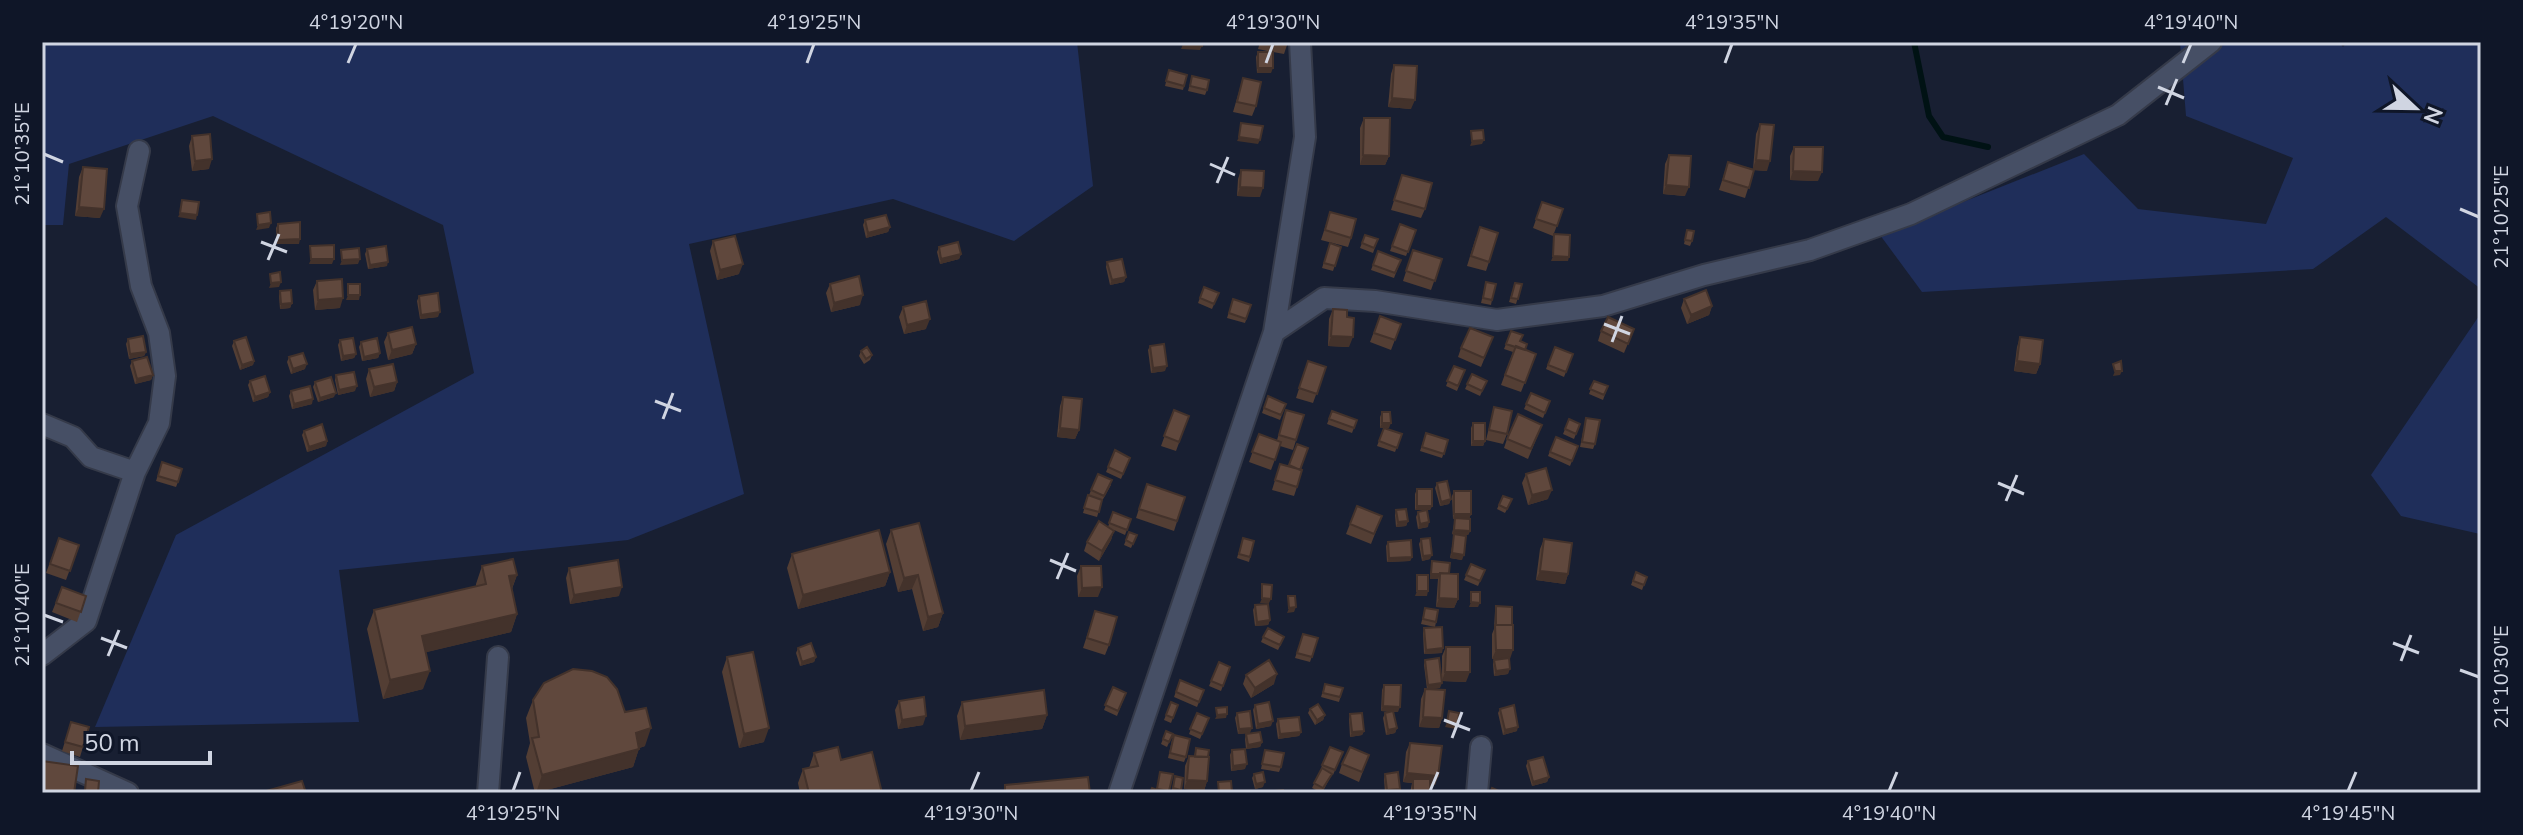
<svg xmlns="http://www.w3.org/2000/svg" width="2523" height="835" viewBox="0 0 2523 835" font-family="'Nunito Sans',sans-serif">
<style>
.green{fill:#1f2e5a}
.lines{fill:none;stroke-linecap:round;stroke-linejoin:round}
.stream{stroke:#001214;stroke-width:6}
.minor-casing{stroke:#353a49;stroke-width:24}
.minor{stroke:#464f65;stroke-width:20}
.wall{fill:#533e34}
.shaded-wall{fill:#43322b}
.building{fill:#60483d;stroke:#43322b;stroke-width:2}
.ticks{fill:none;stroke:#d0d5e2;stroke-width:3}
.neatline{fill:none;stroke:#d0d5e2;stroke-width:3}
.ticks-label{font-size:20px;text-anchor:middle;fill:#d0d5e2}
</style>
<rect width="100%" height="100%" fill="#181f32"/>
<path class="green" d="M42 42H1077L1093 186 1014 241 893 199 689 244 744 494 628 540 339 570 359 722 95 727 176 535 474 373 443 225 213 116 69 164 63 225H42Z
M2180 42H2339L2343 47 2347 42H2481V289L2386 217 2313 269 1922 292 1880 235 2084 154 2138 209 2266 224 2293 158 2186 116Z
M2481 313V531L2480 534 2401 516 2371 475Z"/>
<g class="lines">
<path class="stream" d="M1914 42 1929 116 1943 137 1988 147"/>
<defs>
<path id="minor" d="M1274 332 1324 298 1375 301 1497 320 1603 306 1704 275 1810 250 1911 214 2118 115 2211 42
M42 424 73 437 91 457 135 472
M42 655 86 621 135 472 159 423 165 376 159 333 141 286 127 206 139 151
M42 754 128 793
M488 793 498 657
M1119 793 1274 332 1305 137 1300 42
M1477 793 1481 747"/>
</defs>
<use href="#minor" class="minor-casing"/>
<use href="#minor" class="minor"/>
</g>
<path class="wall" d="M1260 42H1288L1284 54 1273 52 1271 73H1257L1256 57 1258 52H1272L1258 49Z
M1394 65 1411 109 1388 107 1391 74Z
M1169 70 1187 75 1183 90 1165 86Z
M1192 76 1207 90 1205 95 1188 91Z
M1243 78 1256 106 1252 116 1233 112Z
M1364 118 1389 156 1385 165H1360V128Z
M1760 124 1767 171 1754 170 1745 198 1719 190 1728 162 1753 169 1756 134Z
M192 136 209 169 192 171 189 146Z
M1794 147 1818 181 1790 180V156Z
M1669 155 1685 196 1663 194 1665 164Z
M83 167 100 218 75 216 79 177Z
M1241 170 1260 197 1237 196 1238 179Z
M1402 175 1425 209 1421 218 1391 210Z
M1542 202 1563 209 1553 236 1533 228Z
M1330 212 1351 238 1348 247 1321 240Z
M865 220 890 227 888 232 866 238 863 225Z
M278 224 299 244H277L276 228Z
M1400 224 1416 230 1406 256 1390 251Z
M1687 230 1692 241 1690 246 1684 244Z
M1365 235 1378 239 1373 253 1360 248Z
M1476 237 1489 262 1486 271 1467 266Z
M713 241 739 274 717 280 710 251Z
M1330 243 1341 247 1333 271 1322 268Z
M939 247 961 254 959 259 940 264 937 252Z
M367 249 387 266 368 269 365 254Z
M1413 250 1442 259 1431 290 1403 281Z
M1378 251 1401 260 1394 278 1371 270Z
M1107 262 1126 277 1124 282 1110 285 1106 267Z
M317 281 340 308 315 310 313 290Z
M1486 282 1492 300 1491 305 1481 303Z
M1515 283 1522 284 1516 304 1509 302Z
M830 284 860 305 831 312 826 293Z
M1204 287 1219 293 1212 309 1198 303Z
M280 291 292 303 290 308 280 309 279 296Z
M419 296 438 317 420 319 417 301Z
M1233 299 1251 305 1245 323 1227 318Z
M1684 299 1712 306 1709 315 1687 324 1681 308Z
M903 307 926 329 904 334 899 317Z
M1333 309 1347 317 1349 347 1328 346 1329 319Z
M1380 316 1401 324 1391 350 1370 342Z
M1634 329 1624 353 1598 341 1601 331Z
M1511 331 1520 341 1525 350 1536 354 1521 392 1501 385 1513 352 1504 349Z
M388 333 416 344 412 354 388 360 384 342Z
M1493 337 1481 367 1458 357 1461 348Z
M2020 337 2040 364 2036 374 2014 371 2017 347Z
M128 339 146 352 144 356 129 359 126 344Z
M340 340 356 354 354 358 341 361 338 345Z
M234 341 254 361 253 365 240 370 232 346Z
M361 342 380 353 378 358 362 361 359 347Z
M1150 346 1165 371 1151 373 1148 350Z
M1555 347 1573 354 1564 377 1546 369Z
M861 351 872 355 870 360 864 364 859 356Z
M289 357 305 369 291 374 287 362Z
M132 361 153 375 151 380 135 384 130 366Z
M1308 361 1326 367 1313 403 1296 398Z
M1454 366 1465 370 1457 391 1446 386Z
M369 369 397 382 394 391 370 397 366 379Z
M1472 374 1487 381 1480 396 1465 389Z
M336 375 355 391 338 395 335 380Z
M250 381 270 392 268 397 253 402 248 385Z
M1594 381 1608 386 1603 400 1589 394Z
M315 382 334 397 318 402 313 387Z
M291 391 312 404 292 409 289 396Z
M1531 393 1550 401 1543 418 1524 409Z
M1268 396 1286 404 1280 420 1262 413Z
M1063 397 1079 430 1075 439 1057 437 1060 406Z
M1494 407 1507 434 1503 444 1486 440Z
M1174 410 1189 416 1176 451 1161 446Z
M1286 410 1304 415 1293 450 1280 446 1271 470 1249 462 1259 434 1277 440Z
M1332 411 1357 420 1352 433 1327 424Z
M1382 412 1389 428H1384L1402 434 1395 452 1377 446 1384 428H1380V417Z
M1586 418 1595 444 1593 449 1580 447Z
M1569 419 1580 424 1574 439 1563 434Z
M1473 423 1485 441 1483 446H1471V428Z
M1542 425 1528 459 1504 448 1507 439Z
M304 431 327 441 326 446 307 452 302 435Z
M1426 433 1448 440 1442 458 1420 451Z
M1556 437 1578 446 1570 466 1548 456Z
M1115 450 1130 458 1121 479 1106 472Z
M162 462 178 482 176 487 156 481Z
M1280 464 1300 470 1297 487 1294 496 1272 490Z
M1098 474 1111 485 1102 501 1097 517 1083 513 1088 495 1093 497 1089 495Z
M1526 474 1548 499 1528 505 1522 483Z
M1437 483 1451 499 1449 504 1440 506 1435 488Z
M1147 484 1185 497 1174 531 1136 518Z
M1417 489 1432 506 1430 510H1427L1428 527 1418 529 1416 517 1418 512 1425 510H1415V494Z
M1454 491 1471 514 1469 519 1470 531 1468 535H1455L1462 560 1450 558 1454 535 1452 534 1455 519H1453L1452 496Z
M1503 496 1510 504 1505 513 1497 509Z
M1357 506 1382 516 1371 544 1346 534Z
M1396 510 1408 521 1406 526 1396 527 1395 515Z
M1113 512 1131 519 1125 535 1114 530 1111 540 1099 561 1084 551 1087 542 1108 527Z
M891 530 943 613 938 627 923 631 912 589 898 592 886 544Z
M1129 532 1137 535 1131 548 1124 545Z
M59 538 79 545 66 580 46 573Z
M1243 538 1254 541 1249 562 1237 558Z
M1421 539 1430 559 1422 561 1419 544Z
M1544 539 1568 574 1565 584 1536 580 1540 549Z
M1388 542 1412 557 1410 561 1387 562 1386 546Z
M792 554 890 572 885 586 798 609 787 568Z
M1432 561 1449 573 1458 599 1454 608 1436 607 1438 579H1430Z
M1471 564 1485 570 1478 586 1464 580Z
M482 566 517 575 512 589 517 614 511 632 426 652 423 689 383 699 367 629 374 610 476 587V584Z
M1081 566 1098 597H1078L1077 576Z
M569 568 619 596 570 604 566 578Z
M1636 572 1647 577 1642 590 1631 585Z
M62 587 86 596 77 622 52 612Z
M1255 605 1270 620 1268 625 1255 626 1253 610Z
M1496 606 1510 659 1508 674 1494 676 1493 664 1494 660 1498 659H1492V634L1494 629 1495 611Z
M1425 608 1436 622 1435 627 1421 624Z
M1095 611 1109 645 1105 655 1083 648Z
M1424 628 1442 653 1424 654 1423 633Z
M1303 634 1318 638 1310 662 1295 658Z
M1263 637 1282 642 1278 650 1261 642Z
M1446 647 1466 682 1442 681V656Z
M798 648 816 657 814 662 800 666 796 653Z
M727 657 764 742 739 748 722 672Z
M1425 660 1440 688 1430 689 1442 718 1439 728 1419 727 1421 699 1425 689H1427L1424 665Z
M1219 662 1230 667 1221 691 1209 686Z
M1246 675 1274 684 1251 698 1243 684Z
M1180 680 1204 690 1197 707 1174 697Z
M1325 684 1343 688 1339 702 1321 697Z
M1384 685 1398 712H1393L1397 728 1395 733 1386 735 1383 718 1385 713 1392 712 1381 711 1382 690Z
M1113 687 1126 693 1117 716 1104 710Z
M533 700 625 712 645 746 639 748 633 767 535 793 526 757 530 743 526 718Z
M899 701 923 725 898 729 895 710Z
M962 702 1047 715 1042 729 960 740 957 716Z
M1171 702 1178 705 1171 723 1164 720Z
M1255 705 1271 726 1256 729 1253 710Z
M1310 709 1325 715 1323 720 1315 725 1308 713Z
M1500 709 1517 731 1503 735 1498 713Z
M1197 713 1209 718 1200 739 1189 734Z
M1237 713 1250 733 1238 734 1235 718Z
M1350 714 1364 731 1362 735 1350 737 1349 719Z
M1278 719 1301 732 1299 736 1278 739 1276 724Z
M71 722 83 747 80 757 62 751Z
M1166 731 1173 734 1167 747 1161 744Z
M1246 734 1262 742 1260 747 1246 749 1245 739Z
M1172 740 1186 757 1184 762 1168 758Z
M1410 743 1438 776 1435 785H1430V793H1410L1412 783 1403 782 1406 752Z
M1196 748 1207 781 1204 791 1184 789 1185 766 1189 756H1194Z
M1232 750 1245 769 1231 771 1230 755Z
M1265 750 1281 767 1279 772 1261 769Z
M1343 752 1333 775 1332 774 1322 793 1312 788 1321 770 1322 765Z
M814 753 841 760 882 793H800L798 783 803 769 809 768Z
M1369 755 1359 782 1339 773 1342 764Z
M1528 761 1549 777 1547 782 1532 786 1526 766Z
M1254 774 1263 787 1255 789 1252 778Z
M1385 774 1398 793H1385L1384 779Z
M1175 776 1183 778 1180 793H1171Z"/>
<path class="shaded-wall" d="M1183 44 1202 46 1200 50 1181 49Z
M1258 68H1273L1271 73H1257Z
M1392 98 1415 100 1411 109 1388 107Z
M1239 137 1260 140 1258 144 1237 141Z
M1484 140 1482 144 1470 146 1472 141Z
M1363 155 1389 156 1385 165H1360Z
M212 159 209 169 192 171 195 161Z
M1756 160 1770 161 1767 171 1752 170Z
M1793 171 1822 172 1818 181 1790 180Z
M1666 185 1689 187 1685 196 1663 194Z
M1240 187 1263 188 1260 197 1237 196Z
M79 207 104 209 100 218 75 216Z
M180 213 197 215 196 220 178 217Z
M271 223 269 228 256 230 258 225Z
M890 227 888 232 866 238 868 233Z
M300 239 299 244H277L278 240Z
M961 254 959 259 940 264 941 259Z
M1553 256 1569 257 1568 261H1551Z
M311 259H334L332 264H309Z
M360 259 358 264 340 265 342 260Z
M388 262 387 266 368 269 370 265Z
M743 264 739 274 717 280 720 270Z
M1126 277 1124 282 1110 285 1112 280Z
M281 282 279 287 269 288 271 283Z
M348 295H360L359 300H346Z
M863 295 860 305 831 312 834 303Z
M343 298 340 308 315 310 318 300Z
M292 303 290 308 280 309 281 304Z
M1712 306 1709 315 1687 324 1691 315Z
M440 312 438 317 420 319 421 315Z
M930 319 926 329 904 334 907 325Z
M1331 336 1353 337 1349 347 1328 346Z
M416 344 412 354 388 360 392 350Z
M146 352 144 356 129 359 130 354Z
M380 353 378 358 362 361 364 357Z
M356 354 354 358 341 361 343 356Z
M254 361 253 365 240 370 242 365Z
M2017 361 2040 364 2036 374 2014 371Z
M307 364 305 369 291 374 293 369Z
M1167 366 1165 371 1151 373 1153 368Z
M2115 371H2122L2120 375 2113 376Z
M153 375 151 380 135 384 137 379Z
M397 382 394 391 370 397 374 387Z
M357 386 355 391 338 395 339 390Z
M270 392 268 397 253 402 255 397Z
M336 393 334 397 318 402 320 398Z
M313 399 312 404 292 409 294 404Z
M1382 423H1391L1389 428H1380Z
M1060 428 1079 430 1075 439 1057 437Z
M327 441 326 446 307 452 309 447Z
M1473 441H1485L1483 446H1471Z
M1552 490 1548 499 1528 505 1532 495Z
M1451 499 1449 504 1440 506 1441 502Z
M1417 506H1432L1430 510H1415Z
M1454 514H1471L1469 519H1453Z
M1408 521 1406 526 1396 527 1398 522Z
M1429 522 1428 527 1418 529 1420 524Z
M1454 530 1470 531 1468 535 1452 534Z
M1114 531 1111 540 1099 561 1102 551Z
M1452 553 1464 555 1462 560 1450 558Z
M1432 555 1430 559 1422 561 1423 556Z
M1412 557 1410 561 1387 562 1389 558Z
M1540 571 1568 574 1565 584 1536 580Z
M890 572 885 586 798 609 803 595Z
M1431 574H1440L1438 579H1430Z
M517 575 510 593 509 576Z
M918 575 912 589 898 592 904 578Z
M622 587 619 596 570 604 574 595Z
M1102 587 1098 597H1078L1082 588Z
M1417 591H1428L1427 596H1415Z
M1262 598 1271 599 1269 603H1260Z
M1439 598 1458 599 1454 608 1436 607Z
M1471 602 1480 603 1478 607H1469Z
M1296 607 1294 612 1287 613 1289 608Z
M943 613 938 627 923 631 928 617Z
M517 614 511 632 415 655 422 636Z
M1270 620 1268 625 1255 626 1257 622Z
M1443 648 1442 653 1424 654 1426 650Z
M1496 650H1513L1510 659H1492Z
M816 657 814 662 800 666 802 662Z
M1510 669 1508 674 1494 676 1496 671Z
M430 671 423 689 383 699 390 680Z
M1445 672H1470L1466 682 1442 681Z
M1277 674 1274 684 1251 698 1255 688Z
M1442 683 1440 688 1427 690 1428 685Z
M1383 706 1400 707 1398 712 1381 711Z
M1227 714 1226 718 1215 719 1217 715Z
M1047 715 1042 729 960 740 965 726Z
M1325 715 1323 720 1315 725 1317 720Z
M926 716 923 725 898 729 902 720Z
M1423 717 1442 718 1439 728 1419 727Z
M1273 721 1271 726 1256 729 1258 724Z
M1447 722 1458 724 1456 729 1445 727Z
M1518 727 1517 731 1503 735 1505 730Z
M651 728 645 746 629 752 636 733Z
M769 728 764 742 739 748 744 734Z
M1252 728 1250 733 1238 734 1239 729Z
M1397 728 1395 733 1386 735 1388 730Z
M1364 731 1362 735 1350 737 1352 732Z
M1301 732 1299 736 1278 739 1280 734Z
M1262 742 1260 747 1246 749 1248 745Z
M639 749 633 767 536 793 542 775Z
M1247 764 1245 769 1231 771 1233 766Z
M1407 773 1438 776 1435 785 1413 783V779L1412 783 1403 782Z
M1549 777 1547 782 1532 786 1533 782Z
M1187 780 1207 781 1204 791 1184 789Z
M1265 782 1263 787 1255 789 1256 784Z
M1400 789 1398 793H1386L1387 790Z"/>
<path class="building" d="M1183 42H1202V46L1183 44Z
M1258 52H1273V68H1258Z
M1394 65 1417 66 1415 100 1392 98Z
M1169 70 1187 75 1184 86 1166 81Z
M1192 76 1209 80 1207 90 1190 86Z
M1243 78 1261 82 1256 106 1237 102Z
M1364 118H1390L1389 156 1363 155Z
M1241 123 1263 126 1260 140 1239 137Z
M1760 124 1774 125 1770 161 1756 160Z
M1483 130 1484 140 1472 141 1471 131Z
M210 134 212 159 195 161 192 136Z
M1794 147H1823L1822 172 1793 171Z
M1669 155 1691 156 1689 187 1666 185Z
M1728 162 1754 170 1749 188 1723 180Z
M83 167 107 169 104 209 79 207Z
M1241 170 1264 171 1263 188 1240 187Z
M1402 175 1432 183 1425 209 1394 200Z
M182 200 199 202 197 215 180 213Z
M1542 202 1563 209 1557 226 1536 219Z
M270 212 271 223 258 225 257 214Z
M1330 212 1356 219 1351 238 1325 230Z
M886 215 890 227 868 233 865 220Z
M300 222V239L278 240V224Z
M1400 224 1416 230 1408 252 1392 246Z
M1480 227 1498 233 1489 262 1471 256Z
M1687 230 1694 231 1692 241 1685 240Z
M1554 234 1570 235 1569 257 1553 256Z
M1365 235 1378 239 1374 248 1362 243Z
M735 236 743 264 720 270 713 241Z
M958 242 961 254 941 259 939 247Z
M1330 243 1341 247 1335 266 1324 263Z
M334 245V259H311L310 246Z
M386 246 388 262 370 265 367 249Z
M359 248 360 259 342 260 341 250Z
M1413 250 1442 259 1435 281 1406 271Z
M1378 251 1401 260 1395 273 1373 265Z
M1122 259 1126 277 1112 280 1107 262Z
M280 272 281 282 271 283 270 274Z
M859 276 863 295 834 303 830 284Z
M342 279 343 298 318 300 317 281Z
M1486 282 1496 284 1492 300 1483 298Z
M1515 283 1522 284 1518 299 1511 298Z
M348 284H360V295H348Z
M1204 287 1219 293 1214 304 1200 298Z
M291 290 292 303 281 304 280 291Z
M1706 290 1712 306 1691 315 1684 299Z
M438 293 440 312 421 315 419 296Z
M1233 299 1251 305 1246 319 1229 313Z
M926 301 930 319 907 325 903 307Z
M1333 309 1347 310V317L1354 318 1353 337 1331 336Z
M1380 316 1401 324 1395 340 1374 333Z
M1608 317 1634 329 1628 344 1601 331Z
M412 327 416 344 392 350 388 333Z
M1470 328 1493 337 1484 358 1461 348Z
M1511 331 1523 335 1520 341 1527 344 1525 350 1506 344Z
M143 336 146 352 130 354 128 339Z
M246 337 254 361 242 365 234 341Z
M2020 337 2043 340 2040 364 2017 361Z
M353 338 356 354 343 356 340 340Z
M377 338 380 353 364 357 361 342Z
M1164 344 1167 366 1153 368 1150 346Z
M1516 346 1536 354 1525 383 1505 375Z
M867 347 872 355 866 359 861 351Z
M1555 347 1573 354 1566 372 1548 365Z
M303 353 307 364 293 369 289 357Z
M147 357 153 375 137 379 132 361Z
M1308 361 1326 367 1317 394 1299 388Z
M2121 361 2122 371H2115L2113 364Z
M393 364 397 382 374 387 369 369Z
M1454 366 1465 370 1458 386 1447 381Z
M354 372 357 386 339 390 336 375Z
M1472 374 1487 381 1482 391 1467 384Z
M265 376 270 392 255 397 250 381Z
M331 377 336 393 320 398 315 382Z
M1594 381 1608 386 1604 395 1590 389Z
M310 386 313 399 294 404 291 391Z
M1531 393 1550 401 1545 413 1526 404Z
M1268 396 1286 404 1281 415 1264 408Z
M1063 397 1082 399 1079 430 1060 428Z
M1494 407 1512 411 1507 434 1489 430Z
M1174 410 1189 416 1179 442 1164 436Z
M1286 410 1304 415 1296 440 1279 435Z
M1332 411 1357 420 1354 428 1329 419Z
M1382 412H1390L1391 423H1382Z
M1518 414 1542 425 1531 449 1507 439Z
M1586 418 1600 420 1595 444 1582 442Z
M1569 419 1580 424 1576 434 1565 429Z
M1473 423H1485V441H1473Z
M322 424 327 441 309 447 304 431Z
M1384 428 1402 434 1397 448 1379 441Z
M1426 433 1448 440 1444 454 1422 447Z
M1259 434 1281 442 1275 460 1252 452Z
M1556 437 1578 446 1572 461 1550 452Z
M1297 444 1308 448 1300 470 1289 465Z
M1115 450 1130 458 1123 474 1108 467Z
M162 462 182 469 178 482 158 476Z
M1280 464 1302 470 1297 487 1275 480Z
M1546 468 1552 490 1532 495 1526 474Z
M1098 474 1112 480 1104 496 1091 490Z
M1447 481 1451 499 1441 502 1437 483Z
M1147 484 1185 497 1177 521 1139 509Z
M1417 489H1432V506H1417Z
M1454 491H1471V514H1454Z
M1088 495 1102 500 1099 512 1084 508Z
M1503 496 1512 499 1507 509 1499 505Z
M1357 506 1382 516 1374 534 1350 524Z
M1406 509 1408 521 1398 522 1396 510Z
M1427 510 1429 522 1420 524 1418 512Z
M1113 512 1131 519 1127 530 1109 523Z
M1455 518 1470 519V531L1454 530Z
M1099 521 1114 531 1102 551 1087 542Z
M919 523 943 613 928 617 918 575 904 578 891 530Z
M879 530 890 572 803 595 792 554Z
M1129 532 1137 535 1133 544 1126 540Z
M1454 534 1466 536 1464 555 1452 553Z
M59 538 79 545 70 571 50 564Z
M1243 538 1254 541 1250 557 1239 554Z
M1430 538 1432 555 1423 556 1421 539Z
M1544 539 1572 543 1568 574 1540 571Z
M1411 540 1412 557 1389 558 1388 542Z
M513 559 517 575 509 576 517 614 422 636 430 671 390 680 374 610 486 584 482 566Z
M618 560 622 587 574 595 569 568Z
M1432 561 1450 563 1449 573 1431 574Z
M1471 564 1485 570 1480 581 1466 575Z
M1081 566H1101L1102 587 1082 588Z
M1636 572 1647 577 1644 585 1633 581Z
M1440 573 1458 574V599L1439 598Z
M1417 575H1428V591H1417Z
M1262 584 1272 585 1271 599 1262 598Z
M62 587 86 596 81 612 56 603Z
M1471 592H1480V603L1471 602Z
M1288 596H1295L1296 607 1289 608Z
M1268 604 1270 620 1257 622 1255 605Z
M1496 606 1512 607V625H1496Z
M1425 608 1438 610 1436 622 1423 619Z
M1095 611 1117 617 1109 645 1087 638Z
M1495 625H1513V650H1496Z
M1442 627 1443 648 1426 650 1424 628Z
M1268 628 1284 637 1280 645 1263 637Z
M1303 634 1318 638 1312 657 1297 653Z
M811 643 816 657 802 662 798 648Z
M1446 647H1470V672H1445Z
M753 652 769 728 744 734 727 657Z
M1439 658 1442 683 1428 685 1425 660Z
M1509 658 1510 669 1496 671 1494 660Z
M1269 660 1277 674 1255 688 1246 675Z
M1219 662 1230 667 1223 686 1211 681Z
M573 669 592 671 607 677 617 689 625 712 646 708 651 728 636 733 639 749 542 775 532 738 539 737 533 700 544 683Z
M1180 680 1204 690 1199 702 1176 692Z
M1325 684 1343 688 1340 697 1323 693Z
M1384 685H1401L1400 707 1383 706Z
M1113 687 1126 693 1118 711 1105 705Z
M1425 689 1445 690 1442 718 1423 717Z
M1044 690 1047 715 965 726 962 702Z
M924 697 926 716 902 720 899 701Z
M1171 702 1178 705 1173 718 1166 715Z
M1269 702 1273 721 1258 724 1255 705Z
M1318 704 1325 715 1317 720 1310 709Z
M1514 705 1518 727 1505 730 1500 709Z
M1227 707V714L1217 715 1216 708Z
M1250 711 1252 728 1239 729 1237 713Z
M1393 711 1397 728 1388 730 1385 713Z
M1449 711 1459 713 1458 724 1447 722Z
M1197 713 1209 718 1202 734 1190 729Z
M1362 713 1364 731 1352 732 1350 714Z
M1299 717 1301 732 1280 734 1278 719Z
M71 722 89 727 83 747 65 742Z
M1166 731 1173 734 1169 742 1163 739Z
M1260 732 1262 742 1248 745 1246 734Z
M1174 735 1190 739 1186 757 1170 753Z
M1410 743 1442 746 1438 776 1407 773Z
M838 747 841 760 872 752 882 793H809L803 769 818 766 814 753Z
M1330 747 1343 752 1335 770 1322 765Z
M1350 747 1369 755 1362 772 1342 764Z
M1196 748 1209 750 1208 757H1195Z
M1245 749 1247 764 1233 766 1232 750Z
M1265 750 1284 753 1281 767 1262 764Z
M1189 756 1209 757 1207 781 1187 780Z
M1543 757 1549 777 1533 782 1528 761Z
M42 761 78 766 74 793H42Z
M1322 768 1332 774 1323 788 1314 783Z
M1160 772 1173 774 1169 791 1157 789Z
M1263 772 1265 782 1256 784 1254 774Z
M1398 772 1400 789 1387 790 1385 774Z
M1175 776 1183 778 1181 790 1173 788Z
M1088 777 1090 793H1005V785Z
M86 779 99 781 98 793 85 791Z
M1413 779H1430V793H1413Z
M302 781 306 793H259Z
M1231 781 1232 792 1219 793 1218 782Z
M1152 788 1164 793H1150Z
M1492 788 1499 791 1498 793H1490Z
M1283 790 1284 793H1265V792Z"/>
<path class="ticks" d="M348 63 356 44M807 63 814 44M1266 63 1273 44M1725 63 1732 44M2183 63 2191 44M2158 87 2184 98M2166 105 2177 79M44 154 63 162M1210 164 1235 175M1217 183 1228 157M2460 209 2479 217M261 242 287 252M268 260 279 234M1604 324 1630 334M1612 342 1622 316M655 401 681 411M663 419 673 393M1998 483 2024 494M2006 501 2017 475M1050 560 1076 571M1057 579 1068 553M44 615 63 622M101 638 127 648M2393 643 2419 653M108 656 119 630M2401 661 2411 635M2460 670 2479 677M1444 720 1470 730M1452 738 1462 712M513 791 520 772M971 791 979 772M1430 791 1438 772M1889 791 1897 772M2348 791 2356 772"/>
<rect width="2523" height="835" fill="none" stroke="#0f1628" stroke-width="88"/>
<g transform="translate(2415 108) rotate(112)" stroke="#0f1628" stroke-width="6" paint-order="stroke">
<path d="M0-6L14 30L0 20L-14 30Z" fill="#d0d5e2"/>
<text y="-12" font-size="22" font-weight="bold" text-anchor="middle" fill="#d0d5e2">N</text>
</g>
<path d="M72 751v12h138v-12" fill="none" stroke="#d0d5e2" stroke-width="4"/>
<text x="84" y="751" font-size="24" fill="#d0d5e2" stroke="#0f1628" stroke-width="6" paint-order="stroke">50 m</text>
<rect x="44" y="44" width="2435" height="747" class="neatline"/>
<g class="ticks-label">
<text x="356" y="29">4°19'20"N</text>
<text x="814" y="29">4°19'25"N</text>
<text x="1273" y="29">4°19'30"N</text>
<text x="1732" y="29">4°19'35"N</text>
<text x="2191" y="29">4°19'40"N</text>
<text transform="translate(22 154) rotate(-90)" y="7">21°10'35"E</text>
<text transform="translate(2501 217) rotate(-90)" y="7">21°10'25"E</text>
<text transform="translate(22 615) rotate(-90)" y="7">21°10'40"E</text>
<text transform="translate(2501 677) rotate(-90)" y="7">21°10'30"E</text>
<text x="513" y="820">4°19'25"N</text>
<text x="971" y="820">4°19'30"N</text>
<text x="1430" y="820">4°19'35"N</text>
<text x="1889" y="820">4°19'40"N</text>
<text x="2348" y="820">4°19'45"N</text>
</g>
</svg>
